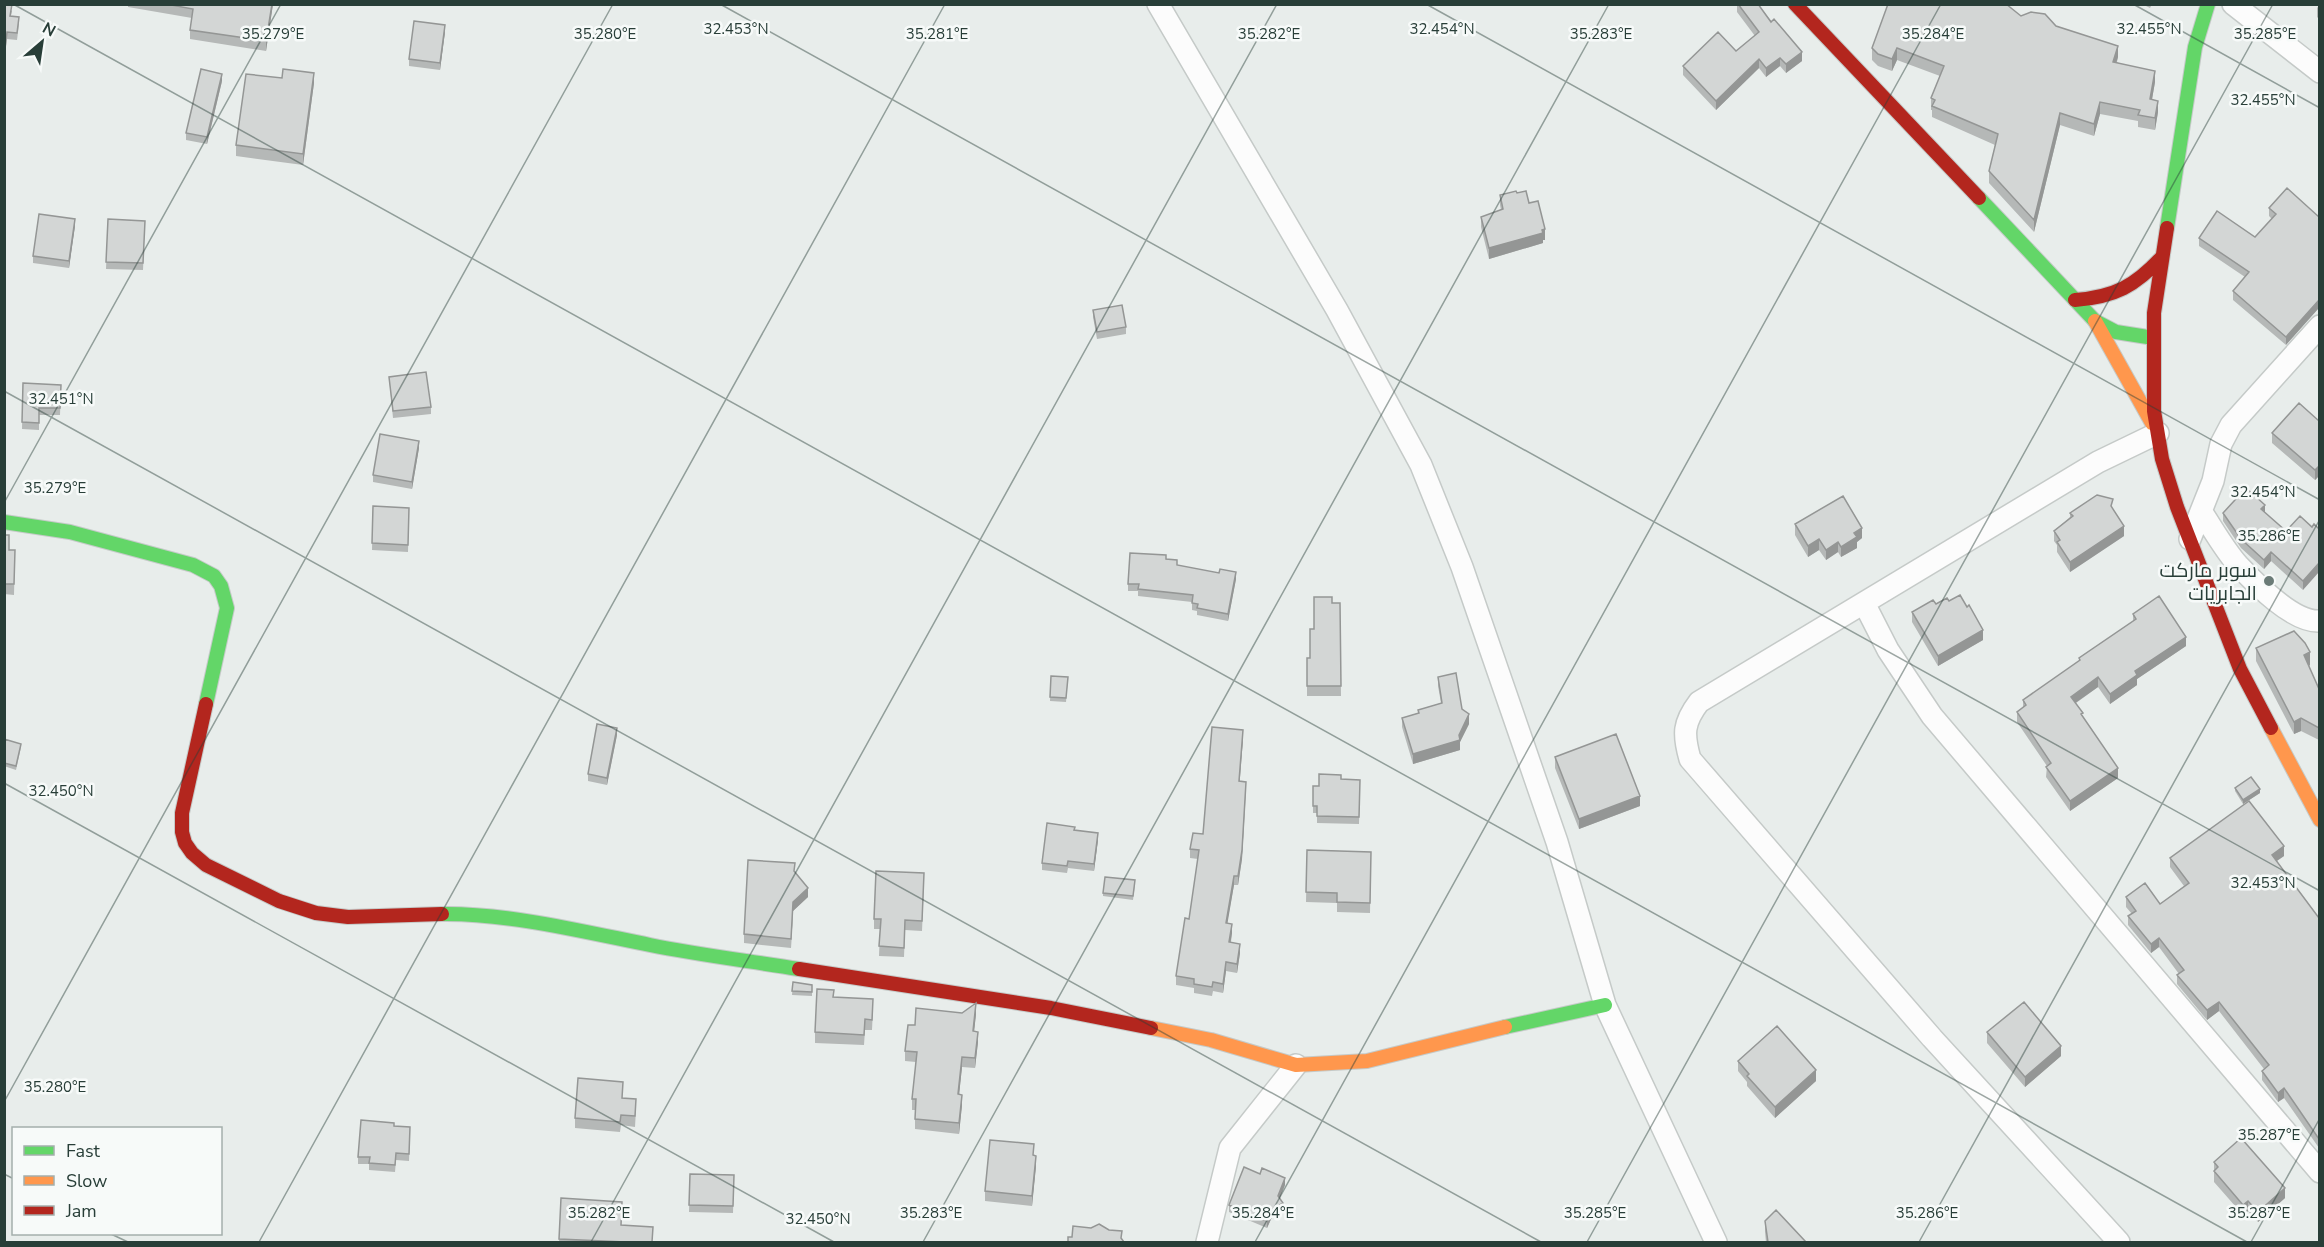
<svg xmlns="http://www.w3.org/2000/svg" width="2324" height="1247" viewBox="0 0 2324 1247" font-family="'Nunito Sans',Cairo,sans-serif">
<style>
.lines{fill:none;stroke-linecap:round;stroke-linejoin:round}
.street-casing{stroke:#c5cac8;stroke-width:24}
.fast-casing{stroke:#c5cac8;stroke-width:16}
.slow-casing{stroke:#c5cac8;stroke-width:16}
.jam-casing{stroke:#c5cac8;stroke-width:16}
.street{stroke:#fcfcfc;stroke-width:21}
.fast{stroke:#63d668;stroke-width:14}
.slow{stroke:#ff974d;stroke-width:14}
.jam{stroke:#b3261e;stroke-width:14}
.wall{fill:#b5b8b7}
.shaded-wall{fill:#949695}
.building{fill:#d3d6d5;stroke:#949695;stroke-width:1.5}
.ticks{fill:none;stroke:#283e38;stroke-width:1.5;stroke-opacity:0.45}
.poi-dot{fill:#6b7b77;stroke:#f7faf9;stroke-width:2}
.labels{text-anchor:middle;dominant-baseline:central;stroke-width:5;stroke-linejoin:round;paint-order:stroke}
.poi-label{font-size:20px;fill:#283e38;stroke:#f7faf9;text-anchor:end}
.ticks-label{font-size:15px;text-anchor:middle;fill:#283e38;stroke:#f7faf9;stroke-width:5;stroke-linejoin:round;paint-order:stroke}
</style>
<rect width="100%" height="100%" fill="#e8edeb"/>
<g class="lines">
<defs>
<path id="street" d="M1158 4 1337 310 1421 465 1462 567 1557 842 1605 1005 1716 1242
M2233 4 2320 72
M2201 511C2213 529 2224 549 2238 565 2255 583 2293 623 2320 621
M2190 539 2213 481 2221 444 2231 425 2320 326
M1864 603 1888 650 1932 716 2320 1172
M1207 1242 1230 1148 1296 1065
M2119 1242 1932 1038 1690 759C1683 734 1683 723 1699 702L2098 462 2158 433"/>
<path id="fast" d="M1979 198 2095 321 2116 332 2154 338
M2167 228 2195 47 2208 4
M4 522 70 532 193 565 214 576 221 586 227 608 206 704
M442 914C508 913 585 932 650 945 699 955 750 961 799 969
M1505 1027 1605 1005"/>
<path id="slow" d="M2095 321 2152 423
M2271 728 2320 820
M1151 1028 1211 1040 1296 1065 1367 1061 1505 1027"/>
<path id="jam" d="M1795 4 1979 198
M2167 228 2154 313V411L2162 459 2177 507 2240 669 2271 728
M2075 300C2115 297 2135 286 2162 257
M206 704 182 813V832L185 843 192 853 206 865 279 901 316 913 348 917 442 914
M799 969 1051 1008 1151 1028"/>
</defs>
<use href="#street" class="street-casing"/>
<use href="#fast" class="fast-casing"/>
<use href="#slow" class="slow-casing"/>
<use href="#jam" class="jam-casing"/>
<use href="#street" class="street"/>
<use href="#fast" class="fast"/>
<use href="#slow" class="slow"/>
<use href="#jam" class="jam"/>
</g>
<path class="wall" d="M4 4 12 11 11 16 19 24 17 40 7 39 5 55Z
M128 4H273L266 51 190 39V30L192 18 128 7Z
M1737 4H1758L1802 61 1786 73 1780 66 1766 77 1759 68 1716 110 1683 75V66L1736 51 1755 36 1737 12Z
M2142 4H2152L2150 8Z
M2319 5V19L2317 17V8Z
M2021 16 2056 26 2118 57 2117 62 2155 82 2152 99 2158 112 2155 130 2138 127V121L2100 114 2094 136 2060 125 2034 232 1989 183V171L1995 145 1932 117V110H1931V98L1940 76 1897 60 1892 71 1878 66 1872 60V48Z
M445 32 440 70 409 66V59Z
M222 81 207 144 186 140V133Z
M314 83 303 165 236 156V145Z
M2287 188 2286 345 2233 300V291L2245 277 2199 246V238L2255 237 2272 219 2269 216V208Z
M1517 193 1529 203 1545 240H1543V243L1489 259 1481 227V217L1501 210 1500 205V195Z
M108 219 145 221 143 270 106 269Z
M75 226 69 268 33 263V256Z
M1093 310 1126 327V334L1097 339 1093 317Z
M389 377 431 407V414L393 418Z
M23 383 61 385 60 415H39V430L22 429Z
M2319 421V478L2318 477 2315 480 2272 443V433Z
M419 448 412 489 373 482V475Z
M373 506 409 508 408 552 372 550Z
M2113 509 2124 536 2070 572 2057 552V545L2054 541V531L2070 517V513Z
M2223 513H2265L2286 531 2312 527 2303 590 2271 561 2264 569 2241 548 2223 521Z
M1795 524 1862 538 1857 542V548L1841 557 1838 552 1826 560 1819 550 1808 557 1795 535Z
M4 535 9 550H15L14 595 4 594Z
M1166 559 1177 565 1236 579 1228 621 1197 615V611L1192 610V602L1138 596V591H1128V584Z
M1949 601 1983 640 1938 666 1912 622V612L1936 604Z
M1340 603 1341 696H1307V658H1310L1314 629Z
M2133 614 2186 646 2137 679V685L2110 704 2098 687 2076 703 2083 717 2118 778 2070 811 2046 777 2047 766 2017 722V712L2023 708V700L2079 662V658L2133 622Z
M2256 648 2310 665 2309 666 2319 689V740L2301 731 2294 734 2256 661Z
M1051 676 1068 677 1066 702 1050 701Z
M1438 677 1462 709 1469 724 1460 742V750L1413 764 1402 727V718L1418 713V710L1441 703 1438 686Z
M617 735 607 785 588 781V774Z
M4 739 21 747 16 770 4 766Z
M1243 739 1239 781 1246 791 1242 859 1238 885H1234L1227 923 1232 933 1231 942 1240 953 1237 973 1226 971 1223 993 1213 991 1212 996 1194 993V988L1176 985V976L1189 919 1198 859 1190 858V849L1203 834Z
M1555 757 1640 806 1579 829 1555 768Z
M1341 779 1360 780 1359 824 1317 823V813H1313V786H1319Z
M2235 788 2260 793 2243 804 2235 791Z
M1075 830 1098 840 1094 871 1068 868 1067 873 1042 870V863Z
M1307 850 1371 852 1370 913 1337 912V903L1306 902Z
M2284 856 2277 861 2319 918V1148L2284 1098 2278 1102 2262 1080V1071L2264 1069 2219 1011 2207 1020 2177 984V975L2179 974 2159 947 2151 953 2128 925V916L2132 914 2126 907V897L2160 904 2184 886 2170 867V858Z
M795 871 808 897 793 911 791 948 744 943V934Z
M924 883 922 931 905 930 904 957 879 956 880 929H874V919Z
M1135 884 1133 900 1103 896V893Z
M793 982 812 985V996L792 995Z
M834 997 873 1009 872 1030H865L864 1045 815 1043V1032Z
M976 1014 974 1031 978 1042 975 1068 962 1067 959 1095 962 1105 959 1134 915 1129V1110H912V1099L916 1062 905 1061V1051L915 1025Z
M1987 1032 2061 1056 2025 1087 1987 1043Z
M1738 1061 1816 1081 1775 1118 1747 1086V1082L1738 1071Z
M623 1098 636 1109 635 1127 621 1125 620 1132 575 1128V1118Z
M394 1126 410 1134 409 1161 396 1160 395 1172 369 1170V1164H358V1157Z
M1034 1155 1036 1166 1032 1206 985 1201V1191Z
M2214 1162 2285 1198 2258 1222 2248 1211 2243 1215 2214 1182Z
M690 1174 734 1175 733 1213 689 1212Z
M1285 1185 1279 1198 1283 1210 1272 1217 1267 1228 1229 1212V1205Z
M561 1198 621 1225 653 1242H559Z
M1765 1221 1806 1242H1766L1765 1232Z"/>
<path class="shaded-wall" d="M272 4H273L266 51V41Z
M445 25V32L440 70V63Z
M2118 46V57L2113 73V62Z
M1897 48V60L1892 71V59Z
M1802 52V61L1786 73V64Z
M1780 58V66L1766 77V68Z
M1759 59V68L1716 110V101Z
M2155 71V82L2150 111V99Z
M314 73V83L303 165V154Z
M222 74V81L207 144V137Z
M2158 101V112L2155 130V118Z
M2100 102V114L2094 136V124Z
M2060 113V125L2034 232V220Z
M75 219V226L69 268V261Z
M1545 229V240H1543V243L1489 259V248Z
M2319 300V308L2286 345V337Z
M419 441V448L412 489V482Z
M2318 467V477L2315 480V470Z
M2265 505V513L2261 509Z
M2124 526V536L2070 572V562Z
M1862 528V538L1857 542V548L1841 557V547L1854 533Z
M1819 539V550L1808 557V546Z
M1838 542V552L1826 560V550Z
M2271 552V561L2264 569V560Z
M2319 563V572L2303 590V581Z
M1236 572V579L1228 621V614Z
M1983 630V640L1938 666V656Z
M2186 637V646L2137 679V685L2110 704V694L2135 671Z
M2310 652V665L2304 668V655Z
M2098 677V687L2071 706V697Z
M1469 714V724L1460 742V750L1413 764V754L1459 735Z
M2301 718V731L2294 734V722Z
M617 728V735L607 785V778Z
M1243 730V739L1239 790V781Z
M2118 768V778L2070 811V801Z
M1246 782 1242 859 1238 885V876Z
M2260 789V793L2243 804V800Z
M1640 796V806L1579 829V819Z
M1098 833V840L1094 871V864Z
M2284 846V856L2272 864V855Z
M1234 876V885L1226 932V923Z
M808 888V897L793 911 791 948 793 902Z
M1232 924V933L1229 951V942Z
M2159 938V947L2151 953V944Z
M1240 944V953L1237 973V964Z
M1226 962V971L1223 993V984Z
M2219 1002V1011L2207 1020V1010Z
M976 1003V1014L973 1042V1031Z
M978 1032V1042L975 1068V1058Z
M2061 1046V1056L2025 1087V1077Z
M962 1057V1067L958 1105V1094Z
M1816 1070V1081L1775 1118V1107Z
M2284 1088V1098L2278 1102V1093Z
M962 1095V1105L959 1134V1123Z
M1036 1156V1166L1032 1206V1196Z
M1285 1178V1185L1278 1203V1196Z
M2285 1188V1198L2258 1222V1212Z
M2248 1201V1211L2243 1215V1205Z
M1283 1203V1210L1272 1217 1267 1228V1221L1272 1210Z"/>
<path class="building" d="M4 4H12L10 16 19 17 17 33 7 32 5 48Z
M166 4H272L266 41 190 30 193 9Z
M1738 4H1758L1771 22 1774 19 1802 52 1786 64 1780 58 1766 68 1759 59 1716 101 1683 66 1718 32 1736 51 1759 32Z
M1888 4H2006L2021 16 2031 12 2045 14 2056 26 2118 46 2113 62 2155 71 2150 99 2158 101 2155 118 2138 115 2140 110 2100 102 2094 124 2060 113 2034 220 1989 171 1998 134 1932 106 1935 100 1931 98 1944 66 1897 48 1892 59 1878 54 1872 48Z
M414 21 445 25 440 63 409 59Z
M201 69 222 74 207 137 186 133Z
M283 69 314 73 303 154 236 145 246 74 282 78Z
M2287 188 2319 217V300L2286 337 2233 291 2249 272 2199 238 2217 211 2255 237 2276 214 2269 208Z
M1516 191 1517 193 1526 191 1529 203 1538 201 1545 229 1542 230 1543 233 1489 248 1481 217 1503 209 1500 195Z
M39 214 75 219 69 261 33 256Z
M108 219 145 221 143 263 106 262Z
M1122 305 1126 327 1097 332 1093 310Z
M426 372 431 407 393 411 389 377Z
M23 383 61 385 60 408H39V423L22 422Z
M2299 403 2319 421V468L2318 467 2315 470 2272 433Z
M380 434 419 441 412 482 373 475Z
M2246 488 2265 505 2261 509 2286 531 2300 516 2312 527 2314 524 2319 529V563L2303 581 2271 552 2264 560 2241 539 2223 513Z
M2097 495 2113 499 2111 506 2124 526 2070 562 2057 542 2060 540 2054 531 2073 516 2070 513Z
M1843 496 1862 528 1854 533 1857 537 1841 547 1838 542 1826 550 1819 539 1808 546 1795 524Z
M373 506 409 508 408 545 372 543Z
M4 535H9V550H15L14 584H4Z
M1130 553 1166 555V559L1177 560V565L1219 573 1220 569 1236 572 1228 614 1197 608 1198 604 1192 603 1193 595 1138 589 1139 584H1128Z
M1960 595 1967 607 1969 605 1983 630 1938 656 1912 612 1933 600 1936 604 1947 598 1949 601Z
M2159 596 2186 637 2135 671 2137 675 2110 694 2098 677 2071 697 2083 713 2081 714 2118 768 2070 801 2046 767 2051 763 2017 712 2026 705 2023 700 2080 660 2079 658 2136 619 2133 614Z
M1314 597H1332V603H1340L1341 686H1307V658H1310V629H1314Z
M2294 631 2305 643 2310 652 2304 655 2319 689V728L2301 718 2294 722 2256 648Z
M1456 673 1462 709 1469 714 1459 735 1460 740 1413 754 1402 718 1419 713 1418 710 1442 703 1438 677Z
M1051 676 1068 677 1066 698 1050 697Z
M597 724 617 728 607 778 588 774Z
M1212 727 1243 730 1239 781 1246 782 1242 850 1238 876H1234L1226 923 1232 924 1229 942 1240 944 1237 964 1226 962 1223 984 1213 982 1212 987 1194 984V979L1176 976 1185 918 1189 919 1199 850 1190 849 1193 833 1203 834Z
M1616 734 1640 796 1579 819 1555 757Z
M4 739 21 744 16 766 4 763Z
M1319 774 1341 775V779L1360 780 1359 817 1317 816V806H1313V786H1319Z
M2251 777 2260 789 2243 800 2235 788Z
M2249 801 2284 846 2272 855 2319 918V1139L2284 1088 2278 1093 2262 1071 2269 1065 2219 1002 2207 1010 2177 975 2184 970 2159 938 2151 944 2128 916 2136 911 2126 897 2145 883 2160 904 2189 883 2170 858Z
M1047 823 1075 827 1074 830 1098 833 1094 864 1068 861 1067 866 1042 863Z
M1307 850 1371 852 1370 903 1337 902V893L1306 892Z
M748 860 795 863 794 871 808 888 793 902 791 939 744 934Z
M876 871 924 873 922 921 905 920 904 948 879 946 881 919H874Z
M1105 877 1135 880 1133 896 1103 893Z
M793 982 812 985V992L792 991Z
M817 989 834 990 833 997 873 999 872 1020 865 1019 864 1035 815 1032Z
M2024 1002 2061 1046 2025 1077 1987 1032Z
M976 1003 973 1031 978 1032 975 1058 962 1057 958 1094 962 1095 959 1123 915 1119 916 1099H912L917 1052 905 1051 908 1025H915L916 1008 962 1013Z
M1777 1026 1816 1070 1775 1107 1747 1076 1749 1074 1738 1061Z
M578 1078 623 1082 622 1098 636 1099 635 1116 621 1115 620 1122 575 1118Z
M361 1120 394 1123V1126L410 1127 409 1154 396 1153 395 1165 369 1163 370 1157H358Z
M2241 1138 2285 1188 2258 1212 2248 1201 2243 1205 2214 1171 2218 1167 2214 1162Z
M990 1140 1034 1144 1033 1155 1036 1156 1032 1196 985 1191Z
M1244 1167 1260 1174 1262 1168 1285 1178 1278 1196 1283 1203 1272 1210 1267 1221 1229 1205Z
M690 1174 734 1175 733 1206 689 1205Z
M561 1198 622 1202 621 1225 653 1227 652 1242H626L559 1239Z
M1776 1210 1806 1242H1768L1765 1221Z
M1099 1224 1109 1230 1122 1231 1121 1238 1124 1242H1068V1237H1072L1073 1226 1091 1228Z"/>
<path class="ticks" d="M13 4 2247 1242M720 4 2320 891M1426 4 2320 500M2133 4 2320 108M4 391 1541 1242M4 503 281 4M4 783 834 1242M4 1102 613 4M4 1174 14 1179M111 1234 128 1242M259 1242 945 4M591 1242 1277 4M923 1242 1609 4M1255 1242 1941 4M1587 1242 2273 4M1919 1242 2320 519M2251 1242 2320 1118"/>
<circle class="poi-dot" cx="2269" cy="581" r="6"/>
<g class="labels">
<g class="poi-label">
<text x="2257" y="570">سوبر ماركت<tspan x="2257" dy="23">الجابريات</tspan></text>
</g>
</g>
<g class="ticks-label">
<text x="736" y="34">32.453°N</text>
<text x="1442" y="34">32.454°N</text>
<text x="2149" y="34">32.455°N</text>
<text x="273" y="39">35.279°E</text>
<text x="605" y="39">35.280°E</text>
<text x="937" y="39">35.281°E</text>
<text x="1269" y="39">35.282°E</text>
<text x="1601" y="39">35.283°E</text>
<text x="1933" y="39">35.284°E</text>
<text x="2265" y="39">35.285°E</text>
<text x="2263" y="105">32.455°N</text>
<text x="61" y="404">32.451°N</text>
<text x="55" y="493">35.279°E</text>
<text x="2263" y="497">32.454°N</text>
<text x="2269" y="541">35.286°E</text>
<text x="61" y="796">32.450°N</text>
<text x="2263" y="888">32.453°N</text>
<text x="55" y="1092">35.280°E</text>
<text x="2269" y="1140">35.287°E</text>
<text x="599" y="1218">35.282°E</text>
<text x="931" y="1218">35.283°E</text>
<text x="1263" y="1218">35.284°E</text>
<text x="1595" y="1218">35.285°E</text>
<text x="1927" y="1218">35.286°E</text>
<text x="2259" y="1218">35.287°E</text>
<text x="818" y="1224">32.450°N</text>
</g>
<rect width="2324" height="1247" fill="none" stroke="#283e38" stroke-width="12"/>
<rect x="12" y="1127" width="210" height="108" fill="#f7faf9" stroke="#a4afac" stroke-width="1.5"/>
<rect x="24" y="1146" width="30" height="9" fill="#63d668" stroke="#a4afac" stroke-width="1.5"/>
<text x="66" y="1157" font-size="18" fill="#283e38">Fast</text>
<rect x="24" y="1176" width="30" height="9" fill="#ff974d" stroke="#a4afac" stroke-width="1.5"/>
<text x="66" y="1187" font-size="18" fill="#283e38">Slow</text>
<rect x="24" y="1206" width="30" height="9" fill="#b3261e" stroke="#a4afac" stroke-width="1.5"/>
<text x="66" y="1217" font-size="18" fill="#283e38">Jam</text>
<g transform="translate(42 42) rotate(29)" stroke="#f7faf9" stroke-width="4.5" paint-order="stroke">
<path d="M0-4.5L10 22L0 15L-10 22Z" fill="#283e38"/>
<text y="-9" font-size="16" font-weight="bold" text-anchor="middle" fill="#283e38">N</text>
</g>
</svg>
